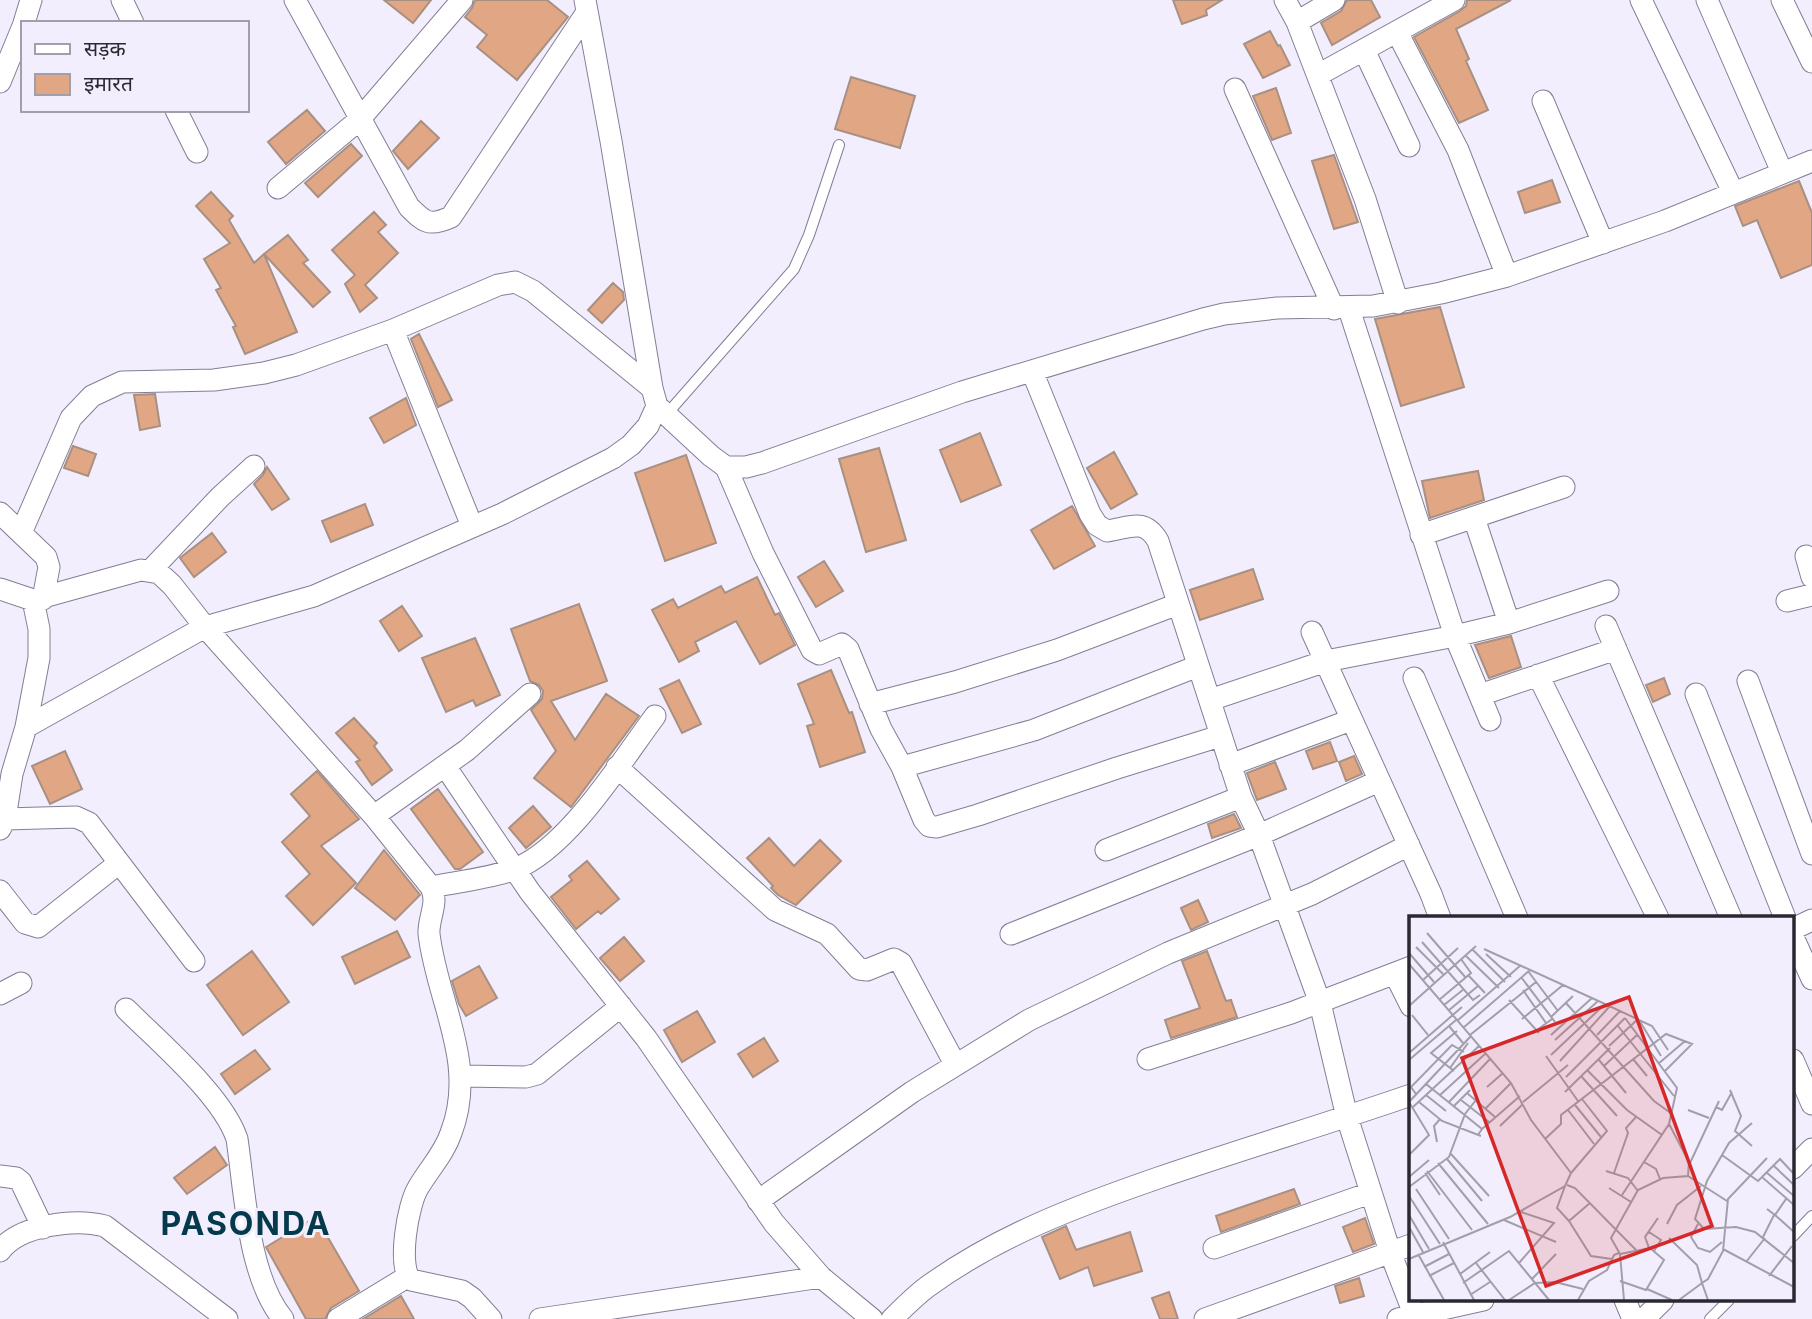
<svg xmlns="http://www.w3.org/2000/svg" width="1812" height="1319" viewBox="0 0 1812 1319" font-family="Inter,'Noto Sans Devanagari',sans-serif">
<style>
.building{fill:#e1a785;stroke:#a89083;stroke-width:2}
.lines{fill:none;stroke-linecap:round;stroke-linejoin:round}
.lane-casing{stroke:#847e94;stroke-width:12}
.street-casing{stroke:#847e94;stroke-width:23}
.lane{stroke:#fff;stroke-width:10}
.street{stroke:#fff;stroke-width:21}
.labels{text-anchor:middle;dominant-baseline:central;stroke-width:6;stroke-linejoin:round;paint-order:stroke}
.district-label{font-size:32px;font-weight:bold;letter-spacing:2px;fill:#05394c;stroke:#f2eefd}
.inset-road{fill:none;stroke:#a29fab;stroke-width:2}
.view{fill:#d62828;fill-opacity:0.15;stroke:#d62828;stroke-width:3.5}
.inset-edge{fill:none;stroke:#2a2831;stroke-width:3.5}
</style>
<rect width="100%" height="100%" fill="#f2eefd"/>
<path class="building" d="M384 0H431L413 23Z
M475 0H547L568 17 517 80 477 47 487 35 465 17 472 8Z
M1173 0H1222L1206 10 1207 15 1182 24Z
M1347 0H1371L1380 17 1332 45 1321 23 1341 11Z
M1467 0H1511L1456 29 1469 59 1466 61 1488 110 1459 123 1414 37 1460 11 1466 6Z
M1270 31 1278 46 1280 45 1290 65 1263 78 1244 44Z
M851 77 915 96 900 148 835 129Z
M1276 88 1291 133 1272 140 1253 96Z
M307 110 325 131 286 164 268 142Z
M421 121 439 138 408 169 393 151Z
M351 144 362 156 318 197 305 183Z
M1334 155 1358 222 1334 229 1312 161Z
M1552 180 1560 202 1525 213 1518 192Z
M1799 181 1812 213V265L1781 278 1757 220 1743 226 1735 206Z
M211 192 233 216 229 220 254 263 264 254 297 332 245 354 233 327 236 326 216 290 221 288 204 259 230 243 196 206Z
M374 212 386 225 378 232 398 253 365 285 377 298 360 312 345 284 355 275 332 250Z
M288 235 308 260 303 263 330 292 313 307 264 254Z
M613 283 623 292 624 300 602 323 588 310Z
M1440 307 1464 387 1401 406 1375 319Z
M419 334 452 400 438 407 411 339Z
M155 394 160 426 140 430 134 395Z
M406 398 416 425 384 443 370 418Z
M980 433 1001 485 961 502 940 450Z
M73 446 96 454 88 476 64 468Z
M879 448 906 540 866 552 839 459Z
M1114 452 1137 494 1111 509 1087 468Z
M686 455 716 543 665 561 635 473Z
M267 467 289 499 272 510 254 484 263 475Z
M1478 471 1484 500 1430 518 1422 481Z
M365 504 373 525 331 542 322 521Z
M1072 506 1095 546 1054 569 1031 530Z
M212 533 226 552 194 577 180 558Z
M824 561 843 591 816 607 798 577Z
M1253 569 1263 599 1200 620 1190 590Z
M757 577 775 615 779 613 795 645 760 664 736 621 695 642 699 651 679 662 652 610 673 599 678 608 721 586 725 593Z
M579 604 607 681 551 701 575 740 606 694 639 716 571 807 534 778 556 751 531 710 542 699 543 691 539 685 530 681 511 629Z
M402 606 422 636 399 651 380 621Z
M1511 636 1521 667 1489 678 1475 645Z
M475 638 500 695 476 706 473 700 446 712 422 658Z
M831 670 849 713 852 712 865 752 820 767 807 726 814 724 798 684Z
M1664 678 1670 694 1653 702 1646 685Z
M679 680 701 724 682 733 660 689Z
M354 718 377 743 374 746 392 770 372 785 356 762 360 760 336 733Z
M1330 742 1337 761 1313 769 1306 751Z
M65 751 82 789 50 804 32 766Z
M1354 756 1362 774 1346 781 1339 762Z
M1275 762 1286 789 1257 800 1247 773Z
M317 771 359 819 321 846 356 883 313 925 286 896 310 874 282 842 310 816 291 794Z
M438 789 483 852 460 869H455L411 809Z
M533 806 551 827 526 848 509 828Z
M1234 814 1241 828 1212 838 1208 824Z
M769 838 794 866 820 840 841 861 796 905 778 895 771 888 773 886 747 858Z
M384 850 420 895 395 920 355 888Z
M587 861 619 899 601 914 598 911 576 929 551 897 572 880 569 876Z
M1198 900 1208 922 1191 930 1181 908Z
M397 931 410 957 355 984 342 957Z
M624 937 644 961 620 981 600 958Z
M252 951 289 1002 243 1035 207 985Z
M1207 951 1226 1001 1231 1000 1237 1017 1171 1038 1165 1020 1200 1008 1182 961Z
M479 966 497 998 466 1016 459 1004 452 981Z
M697 1011 715 1042 682 1062 664 1030Z
M764 1038 778 1061 753 1077 738 1054Z
M255 1050 270 1069 235 1094 221 1074Z
M215 1147 227 1165 187 1194 174 1178Z
M1294 1189 1300 1204 1221 1232 1216 1216Z
M316 1217 359 1291 331 1308 325 1319H306L266 1247Z
M1365 1218 1374 1244 1353 1252 1343 1227Z
M1066 1226 1076 1250 1130 1232 1142 1271 1094 1286 1088 1267 1060 1279 1042 1237Z
M1359 1278 1364 1296 1340 1303 1335 1286Z
M1169 1292 1178 1319H1160L1152 1298Z
M401 1296 414 1319H363Z"/>
<g class="lines">
<defs>
<path id="lane" d="M666 415 794 269 809 235 839 145
M1793 1236 1812 1216
M1710 1319 1729 1300"/>
<path id="street" d="M122 0 133 23
M295 0 409 207C424 222 429 227 451 217L587 12
M585 0 611 141 652 388 657 406 711 456 726 467H746L762 463 962 392 1203 319 1224 314 1277 308 1373 306 1441 293 1507 276 1665 221 1812 161
M1285 0 1297 22 1365 199 1398 303
M1641 0 1733 192
M1707 0 1782 172
M1782 0 1812 62
M1297 22 1334 0
M24 23 31 0
M1397 32 1458 150 1507 276
M1364 50 1409 146
M1318 75 1454 0
M0 82 23 26
M1235 89 1334 309
M1543 101 1603 243
M176 110 197 152
M278 188 359 120 462 0
M1349 309 1455 636 1490 720
M393 330 498 285 515 282 533 291 652 388
M1032 371 1090 514 1097 525 1107 531C1129 528 1144 517 1158 541L1241 797 1259 835 1320 1003 1347 1117 1390 1252 1416 1319
M726 467 763 553 812 650 819 654 842 644 848 649 881 729 902 767 924 820 929 826 937 827 978 815 1117 768 1220 736
M0 513 46 557 49 567 43 599
M1474 518 1509 623
M21 533 71 418 92 396 122 382 214 380 264 373 296 365 393 330 472 526
M1421 535 1564 487
M1806 556 1812 577
M151 570 220 497 254 466
M0 589 33 600 141 570 159 573 172 585 205 627 374 816 431 887C439 903 428 918 429 934 437 1002 478 1063 451 1133 444 1154 429 1169 418 1188 408 1204 397 1267 411 1280L462 1291 472 1298 491 1319
M1787 601 1812 595
M1606 626 1731 918
M1312 632 1431 894 1440 918
M1538 675 1658 918
M1414 678 1517 918
M1748 681 1812 854
M1696 694 1785 918
M1480 695 1616 649
M1210 700 1326 661 1455 636 1509 623 1608 591
M870 704 955 682 1057 650 1178 604
M26 727 205 627 314 596 502 514 613 458 631 445 648 426 657 406
M1230 765 1351 720
M445 766 530 892 646 1038 774 1223 821 1277 872 1319
M617 767 775 910 827 934 859 969 867 970 894 959 901 963 955 1064
M902 767 1034 730 1198 666
M374 816 467 750 530 694
M5 819 76 817 89 823 194 961
M0 829 5 819 12 774 26 727 39 658V629L33 600
M1106 850 1241 797
M431 887C456 882 492 878 515 869 569 847 620 763 655 716
M0 891 25 923 38 927 119 863
M1793 929 1812 920
M1011 934 1259 835 1379 781
M1793 937 1812 979
M1395 974 1411 1006
M0 994 21 983
M126 1009C159 1042 223 1096 237 1139 245 1193 248 1276 283 1319
M1148 1059 1291 1013 1411 967
M1793 1060 1812 1104
M460 1076 526 1077 537 1074 621 1006
M1793 1168 1812 1149
M0 1176 16 1178 21 1182 43 1228
M758 1201 912 1092 1029 1020 1168 953 1312 894 1409 845
M1214 1248 1370 1193
M0 1251C19 1225 75 1218 105 1226L227 1319
M1625 1300 1633 1319
M338 1319 407 1277
M540 1319 821 1277
M892 1319C903 1308 915 1296 927 1287 997 1236 1077 1206 1158 1178 1242 1149 1327 1124 1411 1095
M1205 1319 1411 1245
M1398 1319 1483 1300
M1644 1319 1663 1300"/>
</defs>
<use href="#lane" class="lane-casing"/>
<use href="#street" class="street-casing"/>
<use href="#lane" class="lane"/>
<use href="#street" class="street"/>
</g>
<g class="labels">
<g class="district-label">
<text x="246" y="1223">PASONDA</text>
</g>
</g>
<g transform="translate(1409 916)">
<rect width="385" height="385" fill="#f2eefd"/>
<path class="inset-road" d="M18 17 57 62M13 26 64 84 71 79M7 31 34 58M63 33 96 66M75 33 196 88M0 37 25 66M77 38 102 61M56 39 90 72M0 48 102 167 122 204 162 257 156 270 101 301 0 343M119 55 149 95M60 60 76 77M112 61 146 106M14 64 49 32M114 74 137 107M30 84 62 57 52 43M100 84 130 117M157 87 245 185 263 198M35 89 55 73M0 90 67 30M39 95 69 70M3 99 19 119M142 101 164 80M113 103 154 69M230 104 252 140M48 105 112 49M40 110 54 127M209 110 265 180M54 112 121 54M124 117 143 103M61 119 127 66M142 119 183 82M188 119 211 95M146 124 189 85M200 130 229 103M0 137 53 91M142 139 196 88 243 110 259 134M137 140 169 185M224 143 238 160M0 144 47 104M190 144 217 177M151 145 201 90M249 148 276 125M195 150 229 118M41 152 59 127M178 154 218 194 253 219M45 155 22 137 48 115M172 160 208 200M157 161 216 102M17 168 73 213 69 219M78 171 94 157M321 174 332 200 326 215 343 230M156 176 201 132M58 177 86 201M7 178 2 171 43 129 55 136M17 179 37 195M31 179 76 138M52 184 80 206M10 186 33 205 72 220M40 186 81 143M114 186 159 149M166 189 192 221M45 190 61 174M4 191 70 130M307 191 313 194 323 176M76 193 102 167M159 194 185 228M279 194 300 202M343 207 320 227 298 265 286 303 295 313 327 311 346 316 385 347M91 210 114 188M73 213 111 180M136 223 152 208V199L257 118 283 128 255 156M28 226 25 210 31 203M42 238 80 280M0 239 20 219 0 186 62 120M313 239 349 265 353 261 385 289M38 243 73 285M235 246 247 253 251 263M29 247 79 308M281 247 310 185M364 249 385 269M18 255 63 314M197 255 219 262 229 275M357 256 385 280M16 257 31 279M162 257 198 215 173 183M205 257 219 217 217 212 227 201M279 260 318 285M0 261 20 244M353 261 371 243 385 258M158 269 166 272 227 334M156 270 148 292 160 305M0 271 40 241 56 198 67 184M200 272 222 286M7 273 40 323M213 279 260 208 268 172 216 102M0 280 31 328M181 287 160 305 182 340 203 343M358 293 366 299 377 283M0 299 20 333M366 299 385 316M95 304 147 326M258 308 268 289 292 270M289 308 282 321 289 332 301 336 313 326M0 311 14 336M240 316 252 324 245 335M354 321 365 299M260 322 288 349 293 367 299 363 314 335 319 283 358 242M34 326 65 384M240 332 236 321 249 302M314 333 385 371M9 338 35 384M211 338 241 332 255 344 237 374 211 365M337 346 356 322M67 347 96 384M110 347 145 307 112 296M15 351 40 338M51 358 81 336M20 360 45 347M360 360 383 330M123 363 147 338M54 367 100 335 140 384M238 373 263 384M61 379 81 366M100 384 126 367 146 366 174 373M169 384 180 365 198 354 205 339 210 337M215 384 211 338 202 322 229 274 254 262 279 260 280 246 260 208M270 384 293 367 299 384"/>
<path class="view" d="M220 81 303 310 137 370 53 142Z"/>
<rect width="385" height="385" class="inset-edge"/>
</g>
<rect x="21" y="21" width="228" height="91" fill="#f2eefd" stroke="#a29fab" stroke-width="2"/>
<rect x="35" y="44" width="35" height="10" fill="#ffffff" stroke="#a29fab" stroke-width="2"/>
<text x="84" y="56" font-size="21" fill="#2a2831">सड़क</text>
<rect x="35" y="74" width="35" height="21" fill="#e1a785" stroke="#a29fab" stroke-width="2"/>
<text x="84" y="91" font-size="21" fill="#2a2831">इमारत</text>
</svg>
